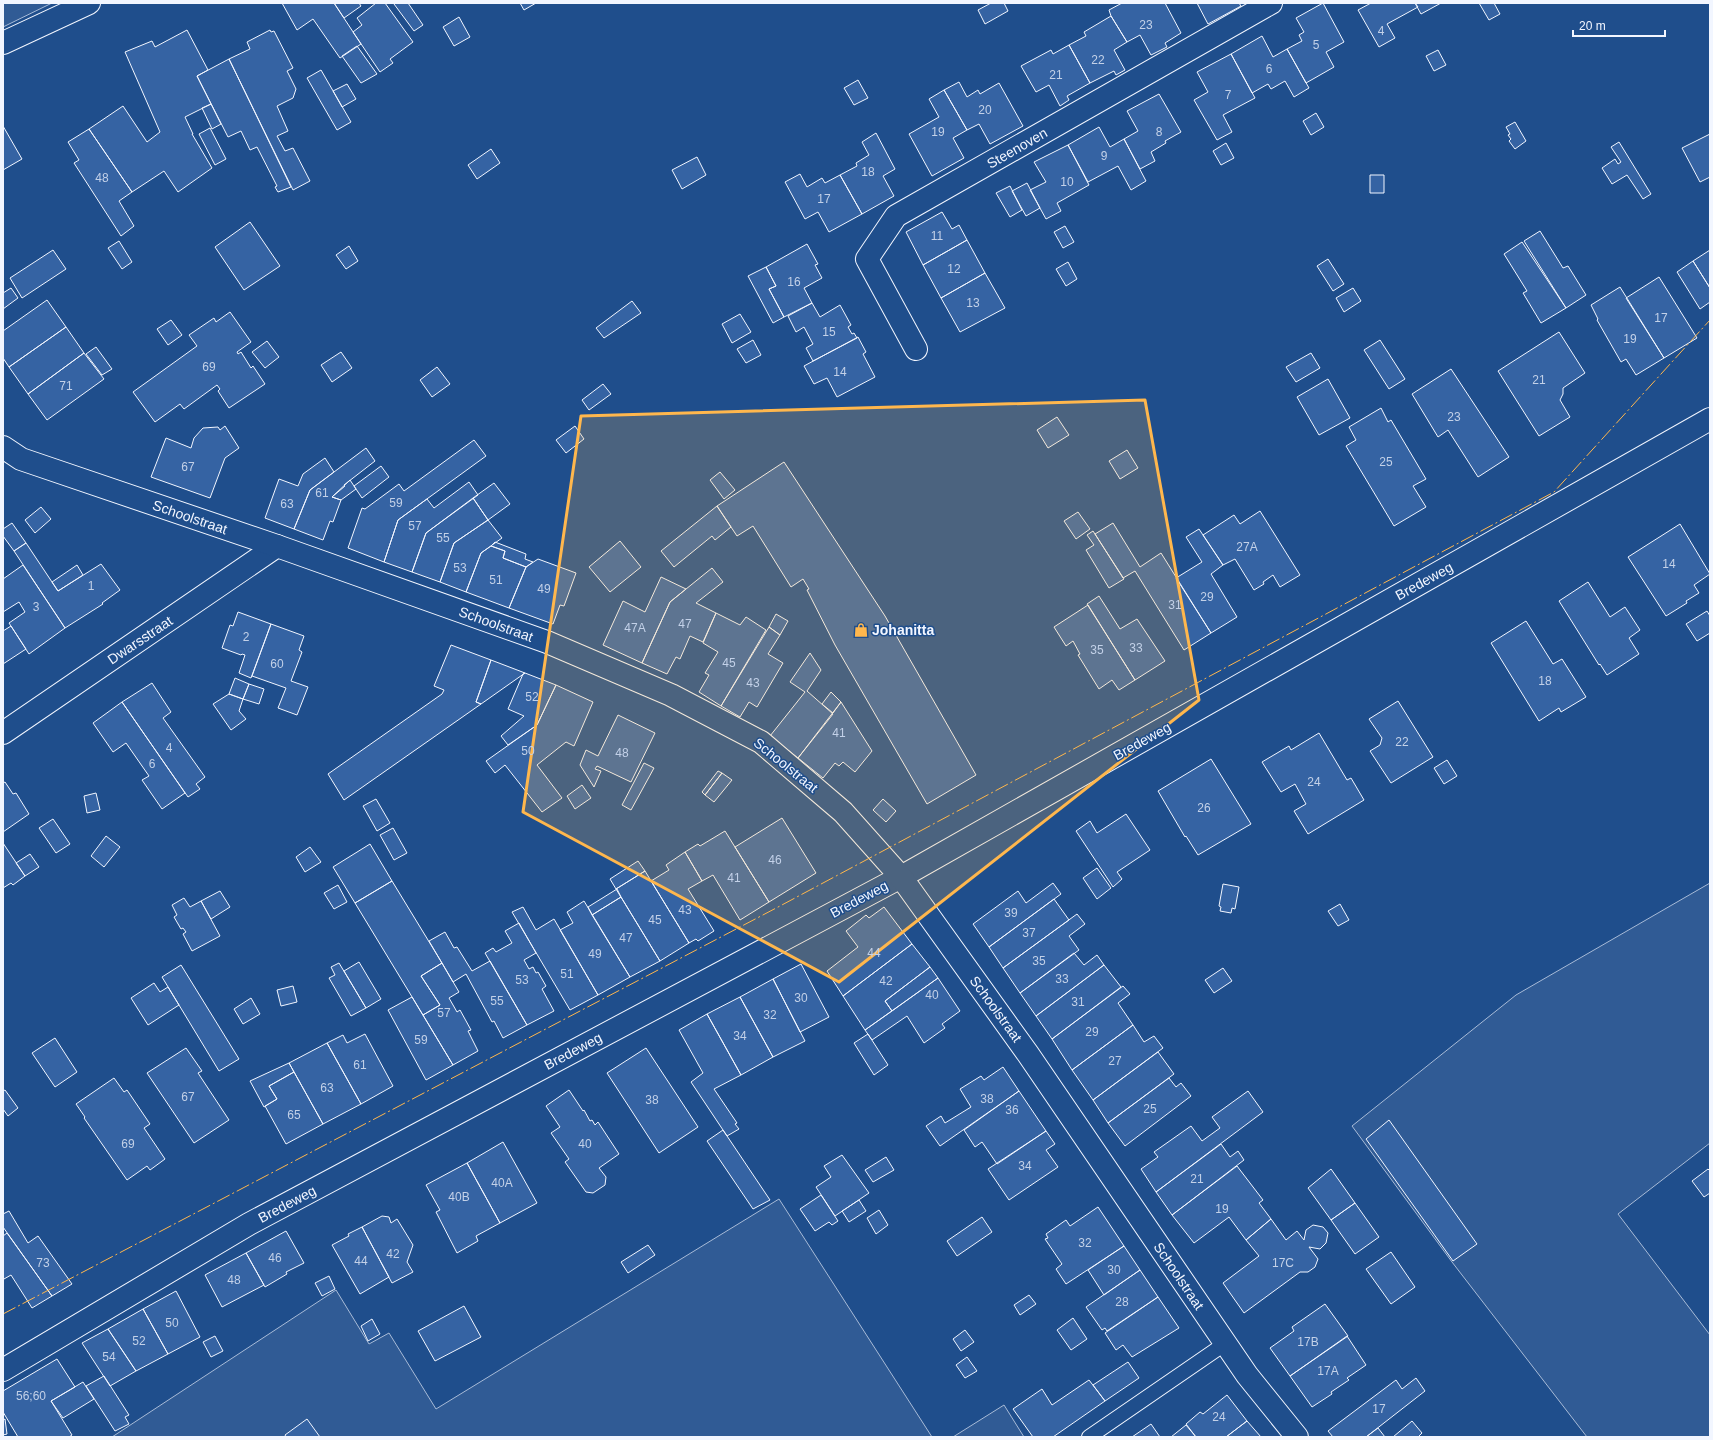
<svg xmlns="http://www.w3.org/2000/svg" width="1713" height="1440" viewBox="0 0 1713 1440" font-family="Arial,sans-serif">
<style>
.built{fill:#305b95;stroke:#a8bbd7}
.building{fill:#3563a3;stroke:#f2f6ff}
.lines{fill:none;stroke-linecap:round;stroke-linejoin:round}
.lane-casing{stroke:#f2f6ff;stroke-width:16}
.street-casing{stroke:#f2f6ff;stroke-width:24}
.secondary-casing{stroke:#f2f6ff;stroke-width:24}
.lane{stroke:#1f4e8c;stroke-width:14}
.street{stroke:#1f4e8c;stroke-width:22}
.secondary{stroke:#1f4e8c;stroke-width:22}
.power{stroke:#ffb74d;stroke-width:1;stroke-dasharray:14 3 2 3;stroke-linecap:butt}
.marked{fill:#ffb74d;fill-opacity:0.2;stroke:#ffb74d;stroke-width:3;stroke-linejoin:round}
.labels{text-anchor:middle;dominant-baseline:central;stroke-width:3;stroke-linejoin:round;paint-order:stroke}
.number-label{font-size:12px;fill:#c3d1e8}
.street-label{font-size:14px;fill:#f2f6ff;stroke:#1f4e8c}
.poi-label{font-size:14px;font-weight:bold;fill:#f2f6ff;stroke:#1f4e8c;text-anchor:start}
</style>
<rect width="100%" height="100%" fill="#1f4e8c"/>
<path class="built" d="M3 3H52L3 27Z
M1710 883V1143L1618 1214 1710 1335V1437H1587L1452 1262 1352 1126 1516 995Z
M779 1199 932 1437H112L336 1290 369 1344 389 1333 436 1409Z
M1004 1405 1024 1437H953Z"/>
<path class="building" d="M282 3H334L361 44 340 58 313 19 297 30Z
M334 3H359L361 6 344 18Z
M376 3H385L413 42 390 59 393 63 380 72 353 32 362 25 357 18Z
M395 3H408L423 25 414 31 394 4Z
M520 3H536L524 10Z
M991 3H1004L1008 11 985 24 978 10Z
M1122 3H1165L1181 33 1165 43 1167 47 1151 55 1140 35 1127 42 1111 16 1109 10Z
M1197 3H1239L1241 6 1208 24Z
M1323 3 1344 42 1326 52 1334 67 1306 83 1287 49 1302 41 1299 35 1304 32 1296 18Z
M1371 3H1415L1418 7 1387 24 1395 38 1379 47 1358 10Z
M1415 3H1441L1421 14Z
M1479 3H1494L1500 14 1489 20Z
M1111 16 1127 42 1114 50 1125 70 1116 75 1114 71 1090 83 1069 45 1086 36 1084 32Z
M459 17 470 37 454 46 443 27Z
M187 30 208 70 197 76 211 104 185 117 193 134H192L212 168 178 192 164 171 132 192 89 129 123 106 147 142 160 132 125 52 152 41 155 47Z
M270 30 271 32 274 31 293 68 287 71 296 89 293 98 277 106 288 131 277 136 285 151 293 148 310 181 293 190 229 59 250 49 247 42Z
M1262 36 1273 57 1287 49 1309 88 1294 97 1285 81 1271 89 1268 84 1252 93 1231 54Z
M1069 45 1090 83 1067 96 1069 100 1060 106 1049 85 1036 92 1021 66 1051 50 1053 54Z
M357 46 377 74 361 83 342 56Z
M1438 50 1446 65 1434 71 1426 56Z
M1231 54 1255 98 1223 115 1232 132 1217 140 1194 100 1208 92 1197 72Z
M229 59 291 187 278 192 275 187 277 186 257 147 250 150 241 131 228 137 197 76Z
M321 70 351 122 337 130 307 78Z
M858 80 868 98 854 105 844 88Z
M959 82 967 97 978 90 980 94 999 83 1023 126 990 144 979 124 967 130 944 90Z
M347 84 356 99 342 107 333 91Z
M944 90 967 130 953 138 964 158 932 176 909 134 939 117 929 99Z
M1159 94 1181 132 1165 141 1166 143 1151 152 1155 161 1140 169 1124 139 1138 131 1127 111Z
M211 104 221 124 212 129 202 108Z
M1316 113 1324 127 1311 135 1303 121Z
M1515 122 1526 141 1515 149 1509 141 1511 139 1508 135 1510 134 1506 127Z
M3 126 22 159 3 170Z
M1099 127 1110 147 1124 139 1146 181 1131 190 1118 166 1088 182 1068 145Z
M210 128 226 159 215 165 199 134Z
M89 129 132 192 119 201 134 226 121 236 74 163 79 160 68 142Z
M876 133 895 169 883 176 894 196 862 214 840 175 857 166 856 163 869 155 862 142Z
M1710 134V177L1700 182 1682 148Z
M1619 142 1651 194 1643 199 1627 175 1612 184 1602 168 1615 159 1618 164 1621 162 1611 147Z
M1226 143 1234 158 1221 165 1213 151Z
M1068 145 1089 185 1057 203 1061 211 1046 219 1030 190 1046 182 1034 162Z
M491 149 500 163 477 179 468 165Z
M697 157 706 175 682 189 672 170Z
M800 174 807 187 822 178 825 183 840 175 862 214 829 232 818 212 805 219 785 182Z
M1370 175H1384V193H1370Z
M1027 183 1040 208 1026 216 1012 191Z
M1010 186 1022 210 1010 217 996 193Z
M942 212 952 229 959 225 967 240 923 265 906 232Z
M250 222 280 266 244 290 215 247Z
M1065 226 1074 242 1063 248 1054 232Z
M1540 231 1563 268 1568 266 1586 295 1566 308 1524 241Z
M967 240 985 273 941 298 923 265Z
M119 241 132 262 122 269 108 248Z
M1522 242 1566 308 1541 323 1523 293 1527 291 1504 254Z
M807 244 818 264 815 265 822 278 804 288 812 303 784 317 769 289 776 286 766 267Z
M349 246 358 261 346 269 336 255Z
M53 250 66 269 22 298 10 278Z
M1710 250V288L1693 261Z
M1328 259 1344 284 1333 291 1317 266Z
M1693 261 1710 288V302L1700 309 1677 272Z
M1068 262 1077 279 1066 286 1056 269Z
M766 267 776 286 769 289 784 317 773 323 748 276Z
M985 273 1005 308 960 332 941 298Z
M1659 277 1697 338 1664 358 1626 298Z
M1620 287 1664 358 1636 375 1626 359 1621 362 1597 320 1598 319 1591 305Z
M11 288 18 298 3 309V293Z
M1353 288 1361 301 1344 312 1336 298Z
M47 300 66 327 9 367 3 358V331Z
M632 301 641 313 604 338 596 328Z
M812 303 820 317 840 305 851 325 848 327 852 334 854 333 857 338 813 361 806 348 813 344 804 327 796 332 788 316Z
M230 312 251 342 237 352 238 354 241 352 251 368 253 366 265 384 229 408 218 391 220 389 217 385 184 409 180 404 155 422 133 392 197 346 189 335 214 318 216 322Z
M740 314 751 332 732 343 722 324Z
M171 320 182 335 168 345 157 329Z
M66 327 84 353 28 394 9 367Z
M1559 332 1585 373 1563 388V394L1560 400 1570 417 1539 436 1498 371Z
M858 337 866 352 863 354 875 377 837 397 827 378 814 384 804 366Z
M753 340 761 355 746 363 737 349Z
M1380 340 1405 379 1389 389 1364 350Z
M267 341 279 357 265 368 252 352Z
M96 347 112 369 102 375 86 354Z
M341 352 352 368 332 382 321 365Z
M84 353 104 379 47 420 28 394Z
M1311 353 1320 368 1296 382 1286 367Z
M437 367 450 384 432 397 420 380Z
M1451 369 1509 457 1478 477 1448 430 1438 437 1412 394Z
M1328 379 1350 418 1319 435 1297 397Z
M603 384 611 394 589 410 582 400Z
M1381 408 1388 422 1391 420 1426 479 1413 486 1426 507 1394 526 1346 446 1356 440 1349 427Z
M1057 417 1069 435 1048 448 1037 430Z
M225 426 239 448 225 458 210 498 151 477 166 438 191 448 194 438 203 428 218 427 220 430Z
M575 426 584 439 566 453 556 440Z
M474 440 486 456 398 520 384 562 348 548 362 508 365 509 399 484 404 491Z
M366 448 375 461 344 485 345 486 332 497 341 500 333 522 330 521 323 540 294 529 310 490Z
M1127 450 1138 468 1120 479 1109 461Z
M325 458 334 472 310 490 294 529 265 518 279 479 298 486 303 474Z
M784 462 885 616 976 775 927 804 835 645 807 590 809 589 803 579 791 587 753 526 737 536 717 506Z
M381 466 389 477 362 498 354 486Z
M720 472 735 490 724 499 710 480Z
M350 480 356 489 341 500 332 497Z
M469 482 478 495 426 533 412 572 384 562 398 520 427 499 434 508Z
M494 483 510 504 488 520 473 498Z
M473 498 488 520 454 543 440 582 412 572 426 533Z
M717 506 731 527 715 540 712 536 674 567 661 551Z
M41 507 51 519 35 533 25 520Z
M1260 511 1300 575 1280 587 1273 575 1263 582 1264 584 1254 590 1235 559 1223 565 1203 535 1234 515 1240 524Z
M1078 512 1090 529 1076 539 1064 521Z
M488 520 502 538 481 553 466 592 440 582 454 543Z
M12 523 26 543 14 551 3 536V529Z
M1113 523 1140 567 1161 553 1211 633 1184 650 1135 571 1123 578 1095 534Z
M1680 524 1710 574 1694 585 1699 593 1686 601 1687 603 1666 616 1628 557Z
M1199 529 1223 565 1211 574 1237 617 1211 633 1176 578 1202 562 1186 537Z
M1093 531 1124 579 1109 588 1086 550 1094 545 1087 535Z
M620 541 641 567 610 592 589 567Z
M495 542 526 554 525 559 533 562 526 567 503 558 505 551 491 546Z
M26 543 58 591 101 564 120 590 102 603 103 604 65 628 14 551Z
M491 546 505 551 503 558 526 567 509 608 466 592 481 553Z
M538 559 576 573 564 606 560 605 553 624 509 608 526 567Z
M23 565 65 628 29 654 9 623 25 612 19 602 3 612V579Z
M77 565 83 575 58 591 52 582Z
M712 568 723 582 696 603 716 613 703 642 690 636 680 659 676 657 667 674 642 663 670 602Z
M661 577 686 589 670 602 642 663 603 645 623 601 645 612Z
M1588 582 1610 617 1625 607 1640 630 1629 638 1639 654 1607 675 1600 664 1599 665 1559 601Z
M1099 596 1120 629 1137 619 1165 661 1135 680 1087 604Z
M1088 605 1135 680 1119 690 1112 680 1099 689 1078 655 1080 654 1073 641 1066 646 1054 627Z
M1707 611 1710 616V633L1697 641 1686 624Z
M238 612 271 624 251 678 239 673 245 655 242 654 241 655 222 648 230 625 233 626Z
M716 613 740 625 746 617 766 630 721 706 699 692 709 675 705 673 718 652 703 643Z
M776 614 788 621 780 635 769 627Z
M1526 621 1553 664 1562 659 1586 697 1561 712 1559 708 1539 721 1491 643Z
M271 624 304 636 299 650 302 652 291 681 308 687 297 715 278 708 286 688 252 676Z
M11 626 26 649 3 664V631Z
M769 627 780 635 768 654 783 663 757 707 749 702 740 717 721 706Z
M451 645 491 660 476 702 481 704 344 800 328 774 442 694 444 690 434 686Z
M810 653 821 670 807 691 833 714 798 758 770 736 805 692 790 682Z
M491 660 525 673 481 704 476 702Z
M525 673 556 685 537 725 508 745 501 736 524 716 508 709 523 674Z
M235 678 249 684 243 699 229 694Z
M152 683 171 712 163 718 205 777 196 784 200 789 188 797 122 702Z
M249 684 264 689 259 704 243 699Z
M556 685 593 702 574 746 566 742 537 765 562 798 542 812 505 765 495 773 486 761 537 725Z
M831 692 841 702 833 713 822 704Z
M229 694 243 699 239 711 246 719 231 730 213 704Z
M1398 701 1433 757 1391 783 1370 751 1380 745 1382 738 1369 719Z
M122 702 185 793 162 809 142 780 149 776 126 743 113 752 93 723Z
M841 702 872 751 855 772 843 762 839 766 835 763 823 778 798 758Z
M618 715 655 733 631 782 597 766 595 769 601 771 594 787 580 765 586 750 598 756Z
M1319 733 1347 780 1351 778 1364 800 1308 834 1294 811 1306 804 1295 784 1281 792 1262 762 1289 746 1291 750Z
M1211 759 1251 824 1198 855 1186 836 1185 837 1158 791Z
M1447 760 1457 776 1444 784 1434 768Z
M644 763 654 768 631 810 622 805Z
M718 771 722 773 705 795 702 792Z
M722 773 732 780 714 802 705 795Z
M5 782 13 794 16 793 29 814 3 832V783Z
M582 785 591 798 575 809 567 796Z
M96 793 100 810 87 813 84 796Z
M376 799 390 823 377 831 363 806Z
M883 799 896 811 886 822 873 810Z
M1126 814 1150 850 1117 872 1122 879 1113 887 1076 831 1090 821 1097 833Z
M782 818 816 873 769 902 735 847Z
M53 819 70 844 56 853 39 828Z
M393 828 407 853 394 860 380 835Z
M725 831 769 902 740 920 713 875 702 881 685 852 698 844 700 846Z
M106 836 120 847 104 867 91 856Z
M3 843 25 876 13 885 11 883 3 888Z
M370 844 392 881 355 903 333 867Z
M310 847 321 862 305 872 296 857Z
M685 852 702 881 688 889 714 931 698 941 696 939 689 943 651 881 669 870 666 865Z
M30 854 39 867 25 876 16 863Z
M638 861 645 871 616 889 610 879Z
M1097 868 1111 888 1097 899 1083 878Z
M645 871 689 943 660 961 616 889Z
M392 881 442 963 421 976 440 1005 423 1015 355 903Z
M1053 883 1061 894 989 947 973 924 1018 891 1026 903Z
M1223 884 1239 887 1235 909 1232 908 1231 913 1220 911 1221 907 1219 906Z
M338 885 347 902 334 909 324 893Z
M617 889 621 897 592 915 588 907Z
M220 891 230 907 211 919 201 901Z
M621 897 660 961 630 977 592 915Z
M184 898 190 907 201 901 220 936 192 951 183 934 186 932 183 928 181 929 174 917 177 915 172 905Z
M1054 899 1069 920 1003 968 989 947Z
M584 901 630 977 598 995 560 930 573 923 567 912Z
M1340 904 1349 920 1338 926 1328 911Z
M523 907 536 930 554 919 598 995 570 1010 512 912Z
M884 907 912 944 843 996 827 971 858 947 846 931 866 915 869 918Z
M1077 914 1085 924 1069 936 1079 950 1020 993 1003 968Z
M519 923 536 953 524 960 529 969 533 967 536 973 538 972 546 986 542 989 554 1011 527 1025 485 953 493 948 496 952 512 943 505 931Z
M445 932 454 948 457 947 472 971 490 961 527 1025 503 1038 494 1021 492 1022 466 974 453 982 429 941Z
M912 944 930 967 885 1001 892 1011 865 1030 843 996Z
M1074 953 1084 965 1097 955 1104 965 1036 1016 1020 993Z
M359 962 381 999 366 1008 344 971Z
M339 963 366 1008 351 1016 329 978 335 975 331 967Z
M442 963 459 992 449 998 457 1012 460 1010 471 1030 468 1031 478 1051 453 1065 423 1015 440 1005 421 976Z
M801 964 829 1017 800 1032 773 979Z
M181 965 239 1059 219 1071 162 977Z
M1104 965 1121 987 1052 1039 1036 1016Z
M930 967 938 978 892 1011 885 1001Z
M1223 968 1232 981 1214 993 1205 980Z
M938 978 960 1011 942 1024 945 1028 924 1043 907 1016 872 1040 865 1030Z
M773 979 805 1041 773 1057 740 997Z
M154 983 160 992 168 987 179 1005 148 1025 131 998Z
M293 986 297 1002 281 1006 277 990Z
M1123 986 1130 994 1118 1003 1133 1025 1072 1070 1052 1039Z
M412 997 453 1065 426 1080 388 1010Z
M740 997 773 1057 741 1075 707 1014Z
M251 998 260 1014 243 1024 234 1009Z
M707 1014 741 1075 714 1089 737 1123 735 1124 739 1129 727 1136 691 1082 703 1073 679 1030Z
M1133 1025 1144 1042 1154 1036 1163 1048 1093 1100 1072 1070Z
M365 1034 393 1086 361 1104 327 1043 343 1035 347 1043Z
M868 1034 888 1065 874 1075 854 1043Z
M55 1038 77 1072 55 1087 32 1053Z
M327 1043 361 1104 323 1124 289 1063Z
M186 1048 202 1071 198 1073 229 1120 194 1143 147 1073Z
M646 1048 698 1127 659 1153 607 1073Z
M1158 1052 1174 1074 1108 1123 1093 1100Z
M289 1063 294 1072 269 1086 277 1099 264 1107 250 1081Z
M1003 1067 1019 1091 940 1146 926 1126 941 1116 945 1123 971 1107 960 1089 981 1076 984 1080Z
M294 1072 323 1124 286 1144 265 1106 277 1099 269 1086Z
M114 1078 124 1092 127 1090 150 1124 144 1128 165 1159 150 1170 147 1166 127 1180 84 1118 85 1117 76 1104Z
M1169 1078 1176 1087 1181 1083 1191 1096 1125 1146 1108 1123Z
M5 1090 18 1108 8 1116 3 1109V1091Z
M569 1090 583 1111 584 1110 590 1121 592 1120 595 1125 598 1122 619 1154 599 1168 606 1177 605 1185 593 1193 586 1192 565 1162 569 1159 551 1133 560 1127 546 1106Z
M1019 1091 1046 1131 997 1164 982 1142 975 1147 964 1130Z
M1248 1091 1263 1112 1156 1192 1141 1169 1158 1157 1154 1152 1191 1126 1202 1141 1220 1128 1212 1117Z
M1389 1120 1477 1244 1453 1261 1366 1139Z
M723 1130 770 1200 753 1209 707 1141Z
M1046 1131 1055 1144 1046 1150 1058 1167 1009 1200 988 1169Z
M503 1142 537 1203 500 1223 467 1163Z
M1221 1144 1230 1157 1238 1151 1244 1160 1172 1215 1156 1192Z
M842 1155 869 1193 835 1216 816 1187 831 1177 824 1166Z
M886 1157 894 1170 873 1182 865 1170Z
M467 1163 500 1223 476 1236 478 1241 457 1253 436 1212 440 1210 426 1185Z
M1237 1166 1263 1200 1259 1203 1271 1219 1246 1240 1229 1217 1194 1243 1172 1215Z
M1331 1169 1355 1203 1331 1220 1308 1188Z
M1708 1169 1710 1171V1193L1704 1197 1692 1181Z
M821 1195 838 1221 832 1225 829 1222 815 1231 800 1209Z
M859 1200 866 1211 849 1222 842 1211Z
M1355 1203 1379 1237 1355 1254 1331 1220Z
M1098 1207 1124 1246 1066 1284 1056 1269 1062 1264 1045 1239 1048 1238 1046 1234 1066 1220 1070 1226Z
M879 1210 888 1225 876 1234 867 1218Z
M9 1211 28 1243 38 1236 72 1284 52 1296 3 1227V1214Z
M382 1216 389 1217 391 1223 397 1219 413 1245 407 1262 413 1272 392 1283 362 1227Z
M982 1217 992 1232 957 1256 947 1241Z
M1271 1219 1286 1240 1297 1231 1304 1240 1306 1230 1313 1225 1323 1227 1328 1233 1326 1243 1320 1249 1309 1247 1318 1259 1315 1267 1308 1272H1300L1244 1313 1223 1283 1259 1256 1246 1240Z
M362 1227 389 1277 360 1294 332 1245 349 1236 348 1234Z
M286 1231 304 1263 286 1272 287 1274 265 1287 246 1253Z
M7 1233 52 1296 32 1308 11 1275 4 1279 3 1277V1236Z
M648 1245 655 1255 628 1273 621 1262Z
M1124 1246 1140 1270 1104 1295 1088 1270Z
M1391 1252 1415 1287 1391 1304 1366 1269Z
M246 1253 264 1285 222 1307 205 1275Z
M1140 1270 1158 1297 1107 1331 1105 1328 1102 1330 1086 1307Z
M329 1276 335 1289 322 1296 315 1283Z
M176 1291 200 1337 168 1354 143 1309Z
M1029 1295 1036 1304 1020 1315 1014 1305Z
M1158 1297 1179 1328 1132 1357 1123 1345 1116 1350 1105 1333Z
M1325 1304 1348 1336 1290 1376 1270 1348 1294 1331 1292 1327Z
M464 1306 481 1337 435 1361 418 1331Z
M143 1309 168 1354 136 1371 108 1329Z
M1073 1318 1087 1339 1071 1350 1057 1330Z
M372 1319 380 1334 368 1341 361 1326Z
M108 1329 136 1371 110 1386 82 1343Z
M965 1330 974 1342 961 1351 953 1339Z
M215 1336 223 1351 211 1357 203 1342Z
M1347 1336 1366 1365 1347 1378 1349 1380 1331 1392 1332 1394 1312 1407 1290 1376Z
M967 1357 977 1371 965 1378 956 1365Z
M57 1359 75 1387 51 1401 72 1435 69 1437H18L3 1412V1391Z
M1128 1362 1139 1378 1105 1401 1093 1385Z
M104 1376 129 1415 125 1417 129 1424 115 1431 86 1386Z
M1416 1378 1425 1391 1366 1437H1333L1328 1431 1396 1380 1402 1389Z
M1089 1380 1105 1401 1053 1437H1033L1013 1409 1042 1389 1052 1405Z
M83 1382 94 1399 63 1418 51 1401Z
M1227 1395 1247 1421 1226 1437H1196L1186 1424 1200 1412 1203 1414Z
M5 1419 7 1434 3 1435V1420Z
M307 1419 320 1437H286L285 1435Z
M1247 1421 1261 1437H1226Z
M1412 1421 1422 1433 1418 1437H1393Z
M1151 1424 1160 1437H1132Z
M1186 1425 1196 1437H1171Z
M1378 1428 1385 1437H1366Z"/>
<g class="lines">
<defs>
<path id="lane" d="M1089 1437 1226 1343"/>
<path id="street" d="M3 43 89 3
M916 349 867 259 896 216 1271 3
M3 733 277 546
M3 1370 249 1224 901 877 1710 419"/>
<path id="secondary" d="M3 447 21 459 277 546 547 642 671 695 761 742 843 812 901 877 1028 1054 1247 1375 1297 1437"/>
</defs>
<use href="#lane" class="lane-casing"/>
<use href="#street" class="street-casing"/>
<use href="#secondary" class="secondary-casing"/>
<use href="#lane" class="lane"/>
<use href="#street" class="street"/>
<use href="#secondary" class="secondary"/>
<path class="power" d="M3 1314 780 906 1554 492 1710 320"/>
</g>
<path class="marked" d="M1145 400 1199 700 839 982 523 812 581 416Z"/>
<defs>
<symbol id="shop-bare" viewBox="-9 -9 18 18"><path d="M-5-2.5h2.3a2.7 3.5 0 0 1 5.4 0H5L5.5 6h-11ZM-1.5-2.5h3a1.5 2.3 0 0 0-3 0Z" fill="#ffb74d" stroke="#1f4e8c" stroke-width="2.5" paint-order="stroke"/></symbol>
</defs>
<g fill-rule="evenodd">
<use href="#shop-bare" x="851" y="620" width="20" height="20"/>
</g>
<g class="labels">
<g class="number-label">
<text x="1146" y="25">23</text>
<text x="1381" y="31">4</text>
<text x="1316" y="45">5</text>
<text x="1098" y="60">22</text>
<text x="1269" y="69">6</text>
<text x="1056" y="75">21</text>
<text x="1228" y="95">7</text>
<text x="985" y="110">20</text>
<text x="938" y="132">19</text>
<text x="1159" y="132">8</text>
<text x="1104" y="156">9</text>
<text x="868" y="172">18</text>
<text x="102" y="178">48</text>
<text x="1067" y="182">10</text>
<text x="824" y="199">17</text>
<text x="937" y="236">11</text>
<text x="954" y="269">12</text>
<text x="794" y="282">16</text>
<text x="973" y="303">13</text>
<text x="1661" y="318">17</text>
<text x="829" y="332">15</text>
<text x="1630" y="339">19</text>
<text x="209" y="367">69</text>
<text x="840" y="372">14</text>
<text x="1539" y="380">21</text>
<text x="66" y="386">71</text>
<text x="1454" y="417">23</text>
<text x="1386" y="462">25</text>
<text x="188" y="467">67</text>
<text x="322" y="493">61</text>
<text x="396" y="503">59</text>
<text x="287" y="504">63</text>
<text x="415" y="526">57</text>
<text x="443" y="538">55</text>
<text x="1247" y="547">27A</text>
<text x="1669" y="564">14</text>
<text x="460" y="568">53</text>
<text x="496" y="580">51</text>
<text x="91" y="586">1</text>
<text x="544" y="589">49</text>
<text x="1207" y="597">29</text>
<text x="1175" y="605">31</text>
<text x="36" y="607">3</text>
<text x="685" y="624">47</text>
<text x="635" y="628">47A</text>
<text x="246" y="637">2</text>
<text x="1136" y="648">33</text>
<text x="1097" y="650">35</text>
<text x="729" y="663">45</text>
<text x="277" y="664">60</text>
<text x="1545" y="681">18</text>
<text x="753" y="683">43</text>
<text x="532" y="697">52</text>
<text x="839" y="733">41</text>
<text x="1402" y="742">22</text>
<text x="169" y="748">4</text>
<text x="528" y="751">50</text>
<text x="622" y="753">48</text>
<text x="152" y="764">6</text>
<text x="1314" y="782">24</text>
<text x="1204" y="808">26</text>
<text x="775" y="860">46</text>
<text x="734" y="878">41</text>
<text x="685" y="910">43</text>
<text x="1011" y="913">39</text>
<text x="655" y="920">45</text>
<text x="1029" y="933">37</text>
<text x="626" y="938">47</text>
<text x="874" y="953">44</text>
<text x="595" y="954">49</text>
<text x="1039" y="961">35</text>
<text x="567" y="974">51</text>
<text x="1062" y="979">33</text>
<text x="522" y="980">53</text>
<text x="886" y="981">42</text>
<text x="932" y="995">40</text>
<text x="801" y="998">30</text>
<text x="497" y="1001">55</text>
<text x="1078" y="1002">31</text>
<text x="444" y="1013">57</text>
<text x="770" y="1015">32</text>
<text x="1092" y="1032">29</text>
<text x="740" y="1036">34</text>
<text x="421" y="1040">59</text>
<text x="1115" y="1061">27</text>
<text x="360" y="1065">61</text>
<text x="327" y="1088">63</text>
<text x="188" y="1097">67</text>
<text x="987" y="1099">38</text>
<text x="652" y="1100">38</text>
<text x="1150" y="1109">25</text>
<text x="1012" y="1110">36</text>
<text x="294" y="1115">65</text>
<text x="128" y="1144">69</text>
<text x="585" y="1144">40</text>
<text x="1025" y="1166">34</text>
<text x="1197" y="1179">21</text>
<text x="502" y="1183">40A</text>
<text x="459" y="1197">40B</text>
<text x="1222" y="1209">19</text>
<text x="1085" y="1243">32</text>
<text x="393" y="1254">42</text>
<text x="275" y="1258">46</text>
<text x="361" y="1261">44</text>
<text x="43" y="1263">73</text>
<text x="1283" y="1263">17C</text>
<text x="1114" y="1270">30</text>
<text x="234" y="1280">48</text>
<text x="1122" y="1302">28</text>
<text x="172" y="1323">50</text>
<text x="139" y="1341">52</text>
<text x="1308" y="1342">17B</text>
<text x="109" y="1357">54</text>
<text x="1328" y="1371">17A</text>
<text x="31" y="1396">56;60</text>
<text x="1379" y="1409">17</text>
<text x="1219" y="1417">24</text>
</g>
<g class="street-label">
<text transform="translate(1017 148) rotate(-30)">Steenoven</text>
<text transform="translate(190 517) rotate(19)">Schoolstraat</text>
<text transform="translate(1424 581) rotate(-29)">Bredeweg</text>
<text transform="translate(496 624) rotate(20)">Schoolstraat</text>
<text transform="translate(140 640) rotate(-34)">Dwarsstraat</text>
<text transform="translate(1142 741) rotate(-29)">Bredeweg</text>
<text transform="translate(786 765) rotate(39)">Schoolstraat</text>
<text transform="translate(859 899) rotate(-28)">Bredeweg</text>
<text transform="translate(996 1009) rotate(54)">Schoolstraat</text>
<text transform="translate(573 1051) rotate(-28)">Bredeweg</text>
<text transform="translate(287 1204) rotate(-28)">Bredeweg</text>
<text transform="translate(1179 1276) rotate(56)">Schoolstraat</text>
</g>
<g class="poi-label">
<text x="872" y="630">Johanitta</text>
</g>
</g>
<rect width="1713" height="1440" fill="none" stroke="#f2f6ff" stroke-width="8"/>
<path d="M1573 30v6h92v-6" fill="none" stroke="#f2f6ff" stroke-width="2"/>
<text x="1579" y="30" font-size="12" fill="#f2f6ff" stroke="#1f4e8c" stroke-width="3" paint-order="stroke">20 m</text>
</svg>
